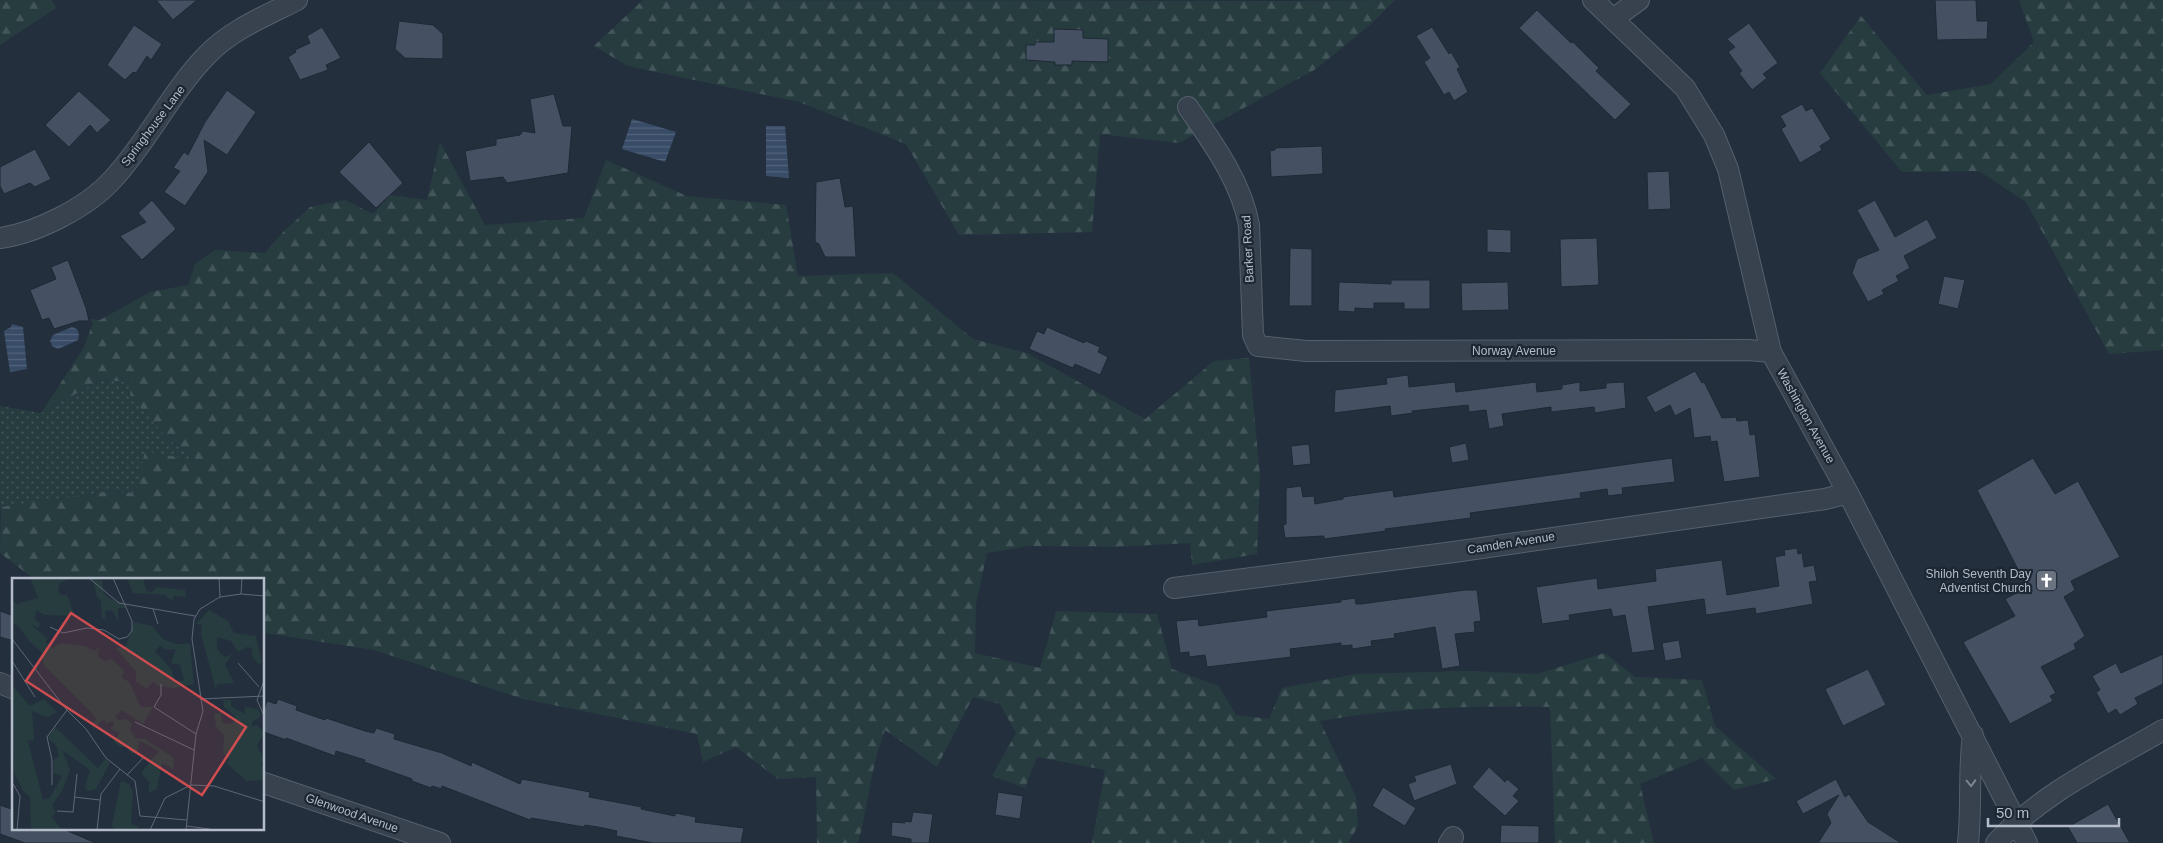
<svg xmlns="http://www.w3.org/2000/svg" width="2163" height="843" viewBox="0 0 2163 843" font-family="Helvetica,sans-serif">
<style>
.green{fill:url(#green-dots)}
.forest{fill:url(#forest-firs)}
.water{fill:url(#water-rules)}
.building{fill:#455162;stroke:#1f2835}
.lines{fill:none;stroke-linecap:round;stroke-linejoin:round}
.minor-casing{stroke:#565f6c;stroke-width:22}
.minor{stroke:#38414e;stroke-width:20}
.oneway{stroke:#7c8592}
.labels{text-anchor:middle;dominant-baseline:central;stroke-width:4.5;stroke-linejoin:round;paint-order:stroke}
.street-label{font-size:12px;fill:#b4bcc9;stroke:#1d2633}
.poi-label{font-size:12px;fill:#b4bcc9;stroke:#1d2633;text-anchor:end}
.inset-road{fill:none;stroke:#5e6776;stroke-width:1}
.view{fill:#ce4d50;fill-opacity:0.15;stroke:#ce4d50;stroke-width:2.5}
.inset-edge{fill:none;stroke:#b4bcc9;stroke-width:2.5}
</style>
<defs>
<pattern id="green-dots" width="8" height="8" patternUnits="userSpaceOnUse" patternTransform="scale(1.25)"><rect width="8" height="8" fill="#263c3f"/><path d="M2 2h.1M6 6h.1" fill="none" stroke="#435659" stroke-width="1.8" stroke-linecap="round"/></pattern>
<pattern id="forest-firs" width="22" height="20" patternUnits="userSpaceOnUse" patternTransform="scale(1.25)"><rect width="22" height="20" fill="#263c3f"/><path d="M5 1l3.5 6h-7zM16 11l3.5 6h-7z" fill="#435659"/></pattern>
<pattern id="water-rules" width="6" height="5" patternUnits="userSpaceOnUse" patternTransform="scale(1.25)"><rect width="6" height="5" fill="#394c67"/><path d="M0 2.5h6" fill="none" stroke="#53647b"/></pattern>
</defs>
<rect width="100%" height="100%" fill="#242f3e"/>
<path class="green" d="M101 380 133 382 165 437 200 462 135 493 111 491 0 509V406L41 413Z"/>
<path class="forest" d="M0 0H52L56 8 0 45Z
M643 0 1292 1 1395 0 1371 24 1316 69 1179 143 1100 134 1092 232 959 235 906 144 799 102 628 66 594 46Z
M2019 0H2163V350L2109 354 2026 202 1979 171 1902 172 1820 73 1861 16 1927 95 1991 84 2034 42Z
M440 142 485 225 584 218 606 160 687 196 786 205 798 276 893 273 973 339 1027 353 1145 419 1214 361 1249 358 1260 476 1257 554 1192 565 1190 543 1117 547 1030 546 987 553 976 604 975 653 1040 668 1056 611 1157 614 1172 669 1219 686 1236 715 1269 719 1282 688 1356 674 1466 671 1537 674 1605 653 1635 677 1702 680 1715 726 1776 779 1734 790 1702 758 1640 784 1654 843H1555L1550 707C1479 705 1390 708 1320 721L1356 797 1358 826 1348 843H1092L1105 770 1037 757 1025 788 992 776 1016 733 1000 704 973 697 937 767 885 730C870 769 869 804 858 843H817L816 777 778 779 736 747 703 762 697 734 523 699 374 650 264 633V579H34L0 553 1 507 111 491 135 493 145 451 198 461 166 437 130 395 132 382 101 380 41 413 83 349 93 323 89 319 100 320 150 292 188 285 195 264 215 250 265 253 280 235 310 207 345 200 373 214 390 195 427 200Z"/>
<path class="water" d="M632 119 676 132 665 162 622 149Z
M766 126H785L789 178 766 176Z
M12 324 23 327 27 369 10 372 4 331 11 327Z
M72 327 77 329 79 335 78 340 58 349 52 346 50 341 53 335Z"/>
<path class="building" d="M156 0H197L173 20Z
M1935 0H1976L1977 21H1988L1987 39 1937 40Z
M1537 10 1571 43 1573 42 1599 68 1596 71 1631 104 1615 120 1519 28Z
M399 21 433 25 443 34V59L405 58 395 49Z
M1749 23 1778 63 1763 74 1767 78 1752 90 1739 73 1742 71 1728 52 1735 47 1727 39Z
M134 25 162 44 151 60 147 56 136 73 133 72 125 80 107 65Z
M322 27 341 58 326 65 328 70 300 80 288 57 296 52 295 50 310 43 307 36Z
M1432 27 1449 54 1451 52 1460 67 1457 69 1468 92 1454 101 1449 92 1444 95 1424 62 1430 58 1416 36Z
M1054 29 1083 30V38L1108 39V62L1072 61V65H1055V62L1026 60V45H1035V42H1054Z
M227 90 256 112 227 155 204 140 208 172 185 206 164 192 180 171 173 168 184 152 188 155 205 122Z
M79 91 111 120 97 133 90 125 69 147 45 125Z
M554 94 563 126H572L568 173 507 183 503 177 470 181 465 151 496 145V139L520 135 523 131 535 133 530 99Z
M1802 104 1806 111 1812 108 1831 139 1820 146 1822 150 1800 163 1781 129 1786 126 1780 116Z
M369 142 403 183 376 208 339 172Z
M1322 146 1323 174 1271 177 1270 151 1275 150V148Z
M35 149 51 179 35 187 30 183 4 194 0 186V167Z
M1669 171 1671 209 1648 210 1647 172Z
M840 178 845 207 853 206 856 257H825L819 244 815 242 816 182Z
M152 200 176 229 142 260 120 236 146 222 138 213Z
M1875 200 1895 237 1927 219 1937 238 1904 256 1910 268 1896 276 1899 281 1882 290 1884 294 1868 302 1852 273 1857 259 1879 250 1857 210Z
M1487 229 1511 230V253L1487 252Z
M1597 238 1599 285 1561 287 1560 239Z
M1290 248 1312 249V306H1289Z
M68 260 86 308 89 321H79L54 329 49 318 42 320 30 290 56 279 51 267Z
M1944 276 1965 280 1958 309 1938 304Z
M1391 280H1430V309H1404V303H1374V309L1355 308V312L1338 311 1339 282 1391 284Z
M1508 282 1509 310 1462 311 1461 283Z
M1047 327 1084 343 1086 341 1100 347 1098 352 1108 357 1100 375 1075 364 1073 368 1029 349 1037 331 1044 334Z
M1695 371 1702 383 1704 382 1722 418 1736 417 1737 421 1748 420 1750 435 1755 434 1760 477 1724 482 1717 441 1711 442 1710 436 1694 438 1690 408 1675 416 1670 405 1655 413 1646 397Z
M1408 375 1409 387 1455 382 1456 392 1536 382 1537 392 1562 389V385L1580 382V391L1606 388V383L1624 382 1626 408 1595 413 1594 407 1551 412V407L1502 414 1504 426 1489 429 1486 410 1469 412 1468 405 1412 411 1413 413 1391 416 1390 406 1334 413 1335 390 1387 384 1386 378Z
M1466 443 1469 460 1452 463 1449 447Z
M1309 444 1311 464 1293 466 1291 446Z
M1672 458 1675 482 1622 488 1623 494 1608 496 1607 489 1580 493 1581 498 1470 513 1471 518 1385 529 1386 531 1324 539V536L1285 538 1283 525 1286 524V488L1301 486 1303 497 1314 496 1315 504 1343 499V497L1393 490 1394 497Z
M2033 458 2055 494 2078 481 2120 557 2071 581 2075 590 2064 597 2085 636 2074 644 2076 649 2041 667 2056 693 2050 696 2053 701 2010 724 1963 642 2015 616 2005 599 2027 587 1977 490Z
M1797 548 1798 554 1802 553 1804 567 1814 565 1817 581 1809 582 1813 604 1756 614 1755 608 1706 615 1704 599 1648 607 1655 650 1632 653 1625 615 1613 617 1611 609 1569 615 1570 620 1542 624 1536 587 1597 578 1598 589 1656 581 1655 569 1722 560 1727 595 1779 586 1775 557 1785 555 1784 550Z
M1465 590H1477L1481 621 1474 622 1475 632 1455 634 1460 666 1442 669 1435 627 1394 634 1395 638 1371 641 1372 646 1352 649V645L1341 646V643L1290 649 1291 657 1207 667 1205 655 1189 657V652L1180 653 1176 621 1198 619 1199 626 1267 617 1266 611 1341 602V600L1355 598 1356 604H1361Z
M0 611 14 616V641L0 637Z
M1679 640 1682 658 1665 661 1662 643Z
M2163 654V684L2135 698 2138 704 2120 715 2116 709 2108 714 2096 692 2100 690 2092 676 2116 663 2121 673Z
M1868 669 1886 705 1843 726 1825 689Z
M278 699 297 706 296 710 325 720 326 718 365 731 374 733 376 728 395 734 394 739 442 753 471 766 472 762 520 784 522 779 590 792 589 797 642 807 641 809 675 816V813L696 817 695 822 744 828 741 843H653L616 836 617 831 598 827 585 825 584 827 531 818 530 820 442 786V789L432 786 431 788 412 781V779L364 762 365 760 336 751 335 756 286 738V740L264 732V711L267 701 276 704Z
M1451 764 1457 784 1414 801 1408 784 1416 781 1414 776Z
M1489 767 1505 782 1507 779 1519 789 1513 796 1519 801 1505 816 1472 787Z
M1836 779 1845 797 1849 794 1868 822 1901 843H1818L1831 823 1827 814 1839 795 1803 814 1796 801Z
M1383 787 1416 808 1405 826 1372 806Z
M998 792 1023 796 1020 819 995 815Z
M2108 804 2130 843H2077L2068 827Z
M0 805 14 810V829H63L96 843H25L0 834Z
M913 812 933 814 929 843H911V839L891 836 892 822 905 823V821L911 822Z
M1501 825 1539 826V843H1500Z"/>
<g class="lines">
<defs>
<path id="minor" d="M1593 0 1685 88 1714 135 1728 169 1771 352 1848 493 2027 843
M1613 19 1639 0
M1188 107C1212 142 1241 181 1249 225L1253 335 1258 346 1306 351 1748 350 1771 352
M0 238C37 233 88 207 113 179 148 141 171 92 207 55 232 29 266 16 297 0
M1174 588 1454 552 1825 499 1848 493
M0 683 14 689
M264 783 440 843
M1449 843 1453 837
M1968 843C1972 807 1968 771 1973 735
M1996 843C2043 792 2103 765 2163 730"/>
</defs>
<use href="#minor" class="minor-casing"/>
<use href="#minor" class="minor"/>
</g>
<defs><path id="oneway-chevron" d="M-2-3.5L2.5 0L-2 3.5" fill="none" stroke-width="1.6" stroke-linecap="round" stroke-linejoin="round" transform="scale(1.25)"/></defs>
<use class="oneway" href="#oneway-chevron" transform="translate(1971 783) rotate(88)"/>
<defs>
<symbol id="church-square" viewBox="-11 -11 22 22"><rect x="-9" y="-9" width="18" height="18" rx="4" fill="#6b7280" stroke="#1d2633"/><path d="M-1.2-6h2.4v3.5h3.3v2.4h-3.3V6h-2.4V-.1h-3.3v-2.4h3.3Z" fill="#fff"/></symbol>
</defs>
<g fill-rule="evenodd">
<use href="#church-square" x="2034" y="568" width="25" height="25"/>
</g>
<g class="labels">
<g class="street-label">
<text transform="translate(153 126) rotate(-53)">Springhouse Lane</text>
<text transform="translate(1248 249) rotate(-93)">Barker Road</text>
<text x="1514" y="351">Norway Avenue</text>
<text transform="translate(1806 416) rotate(61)">Washington Avenue</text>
<text transform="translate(1511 543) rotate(-9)">Camden Avenue</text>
<text transform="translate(352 813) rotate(19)">Glenwood Avenue</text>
</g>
<g class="poi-label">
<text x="2031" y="574">Shiloh Seventh Day<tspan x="2031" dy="14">Adventist Church</tspan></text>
</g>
</g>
<g transform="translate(12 578)">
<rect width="252" height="252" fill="#242f3e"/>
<path d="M18 46 35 60 34 65 40 70 49 73 51 83 32 76 17 63 7 49Z" fill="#263c3f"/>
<path d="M18 0H58L48 5 46 12 49 17H55L63 38 32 37 24 32 23 41 28 45 26 51 22 47 7 49 0 44V21L4 26 26 20ZM80 0 90 3 92 16 99 21 115 26 113 30H106V43L100 32 93 33 94 41H90L89 23 85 19ZM115 0H131L134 12 139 15 144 9 173 12 174 19 162 18 160 23 153 17 121 15ZM197 32 216 43 222 55 244 58 250 85 246 86 240 78V70L235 69 226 74 219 63 205 59V70L209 76 214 79 221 76 213 86 222 105 205 106 204 112 189 56 190 47 184 46ZM122 44 140 48 151 61 164 66H178L182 106 162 110 147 108 141 104 135 111 124 104V94L104 70 114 68ZM148 68 155 72 164 71 159 85 168 87 172 103H163L159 91 143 73ZM49 65 73 68 83 73 87 69 86 79 94 83 99 80 112 93 109 99 117 104 129 129H141L131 146 110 132 103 139 108 143 112 140 120 145 118 151 123 160 133 161 161 179 162 191 150 185 145 211 137 215V204L129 195 147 173 128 163 125 173 120 176 114 169H108L101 163 108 155 98 150 102 147 101 143 94 146 92 141 82 150 79 148 84 141 79 134 32 87 29 77 32 76 50 82 49 73 40 70ZM0 107 18 128 32 121 45 134 35 139 20 133 22 162 16 163 31 222 38 220 50 198 41 195 42 181 47 179 45 169 36 160 43 149 86 190 93 181 98 185 84 211 75 213 73 208 78 192 50 172 58 192 50 213 40 227 44 234 40 239 50 252H19L18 219 11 213 2 195ZM211 122H219V128L233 136 232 129 246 131 249 138 240 144V148L245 147 252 155 245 168 252 181 249 187 252 189V202L235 203 214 185 217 181 211 174 212 158 204 149 202 136 209 134 210 144 215 146 221 145 223 138 212 129ZM109 203 117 206 121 214 119 246 126 248V252H102L100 247Z" fill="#263c3f" fill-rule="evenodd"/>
<path class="inset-road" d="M77 0 107 25 183 38M207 0 208 19M229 16 230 0M141 31 146 46M38 49 51 55 75 50 92 52 107 61 115 59 120 53V43L101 0M0 61 54 131 74 151 94 180 123 203 128 238 175 242M0 83 23 119M226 85 247 109M253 100 245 122 253 140M149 106V117L142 129 184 156M188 121 253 118M123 144 182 172M115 197 132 179M0 204 8 218 5 252M40 207V182L35 159 55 132M62 219 88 222M45 233 61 234 65 196M175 248 204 252M85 252 89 216 108 191M138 252 153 220 179 207 202 208 253 224M174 252 184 156 191 133 180 61 182 41 188 31 208 19 229 16 253 18"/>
<path class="view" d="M59 35 234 149 190 217 14 103Z"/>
<rect width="252" height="252" class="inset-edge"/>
</g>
<path d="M1988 818v8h131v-8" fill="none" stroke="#b4bcc9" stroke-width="2.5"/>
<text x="1996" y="818" font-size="15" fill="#b4bcc9" stroke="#1d2633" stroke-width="4" paint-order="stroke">50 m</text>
</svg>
